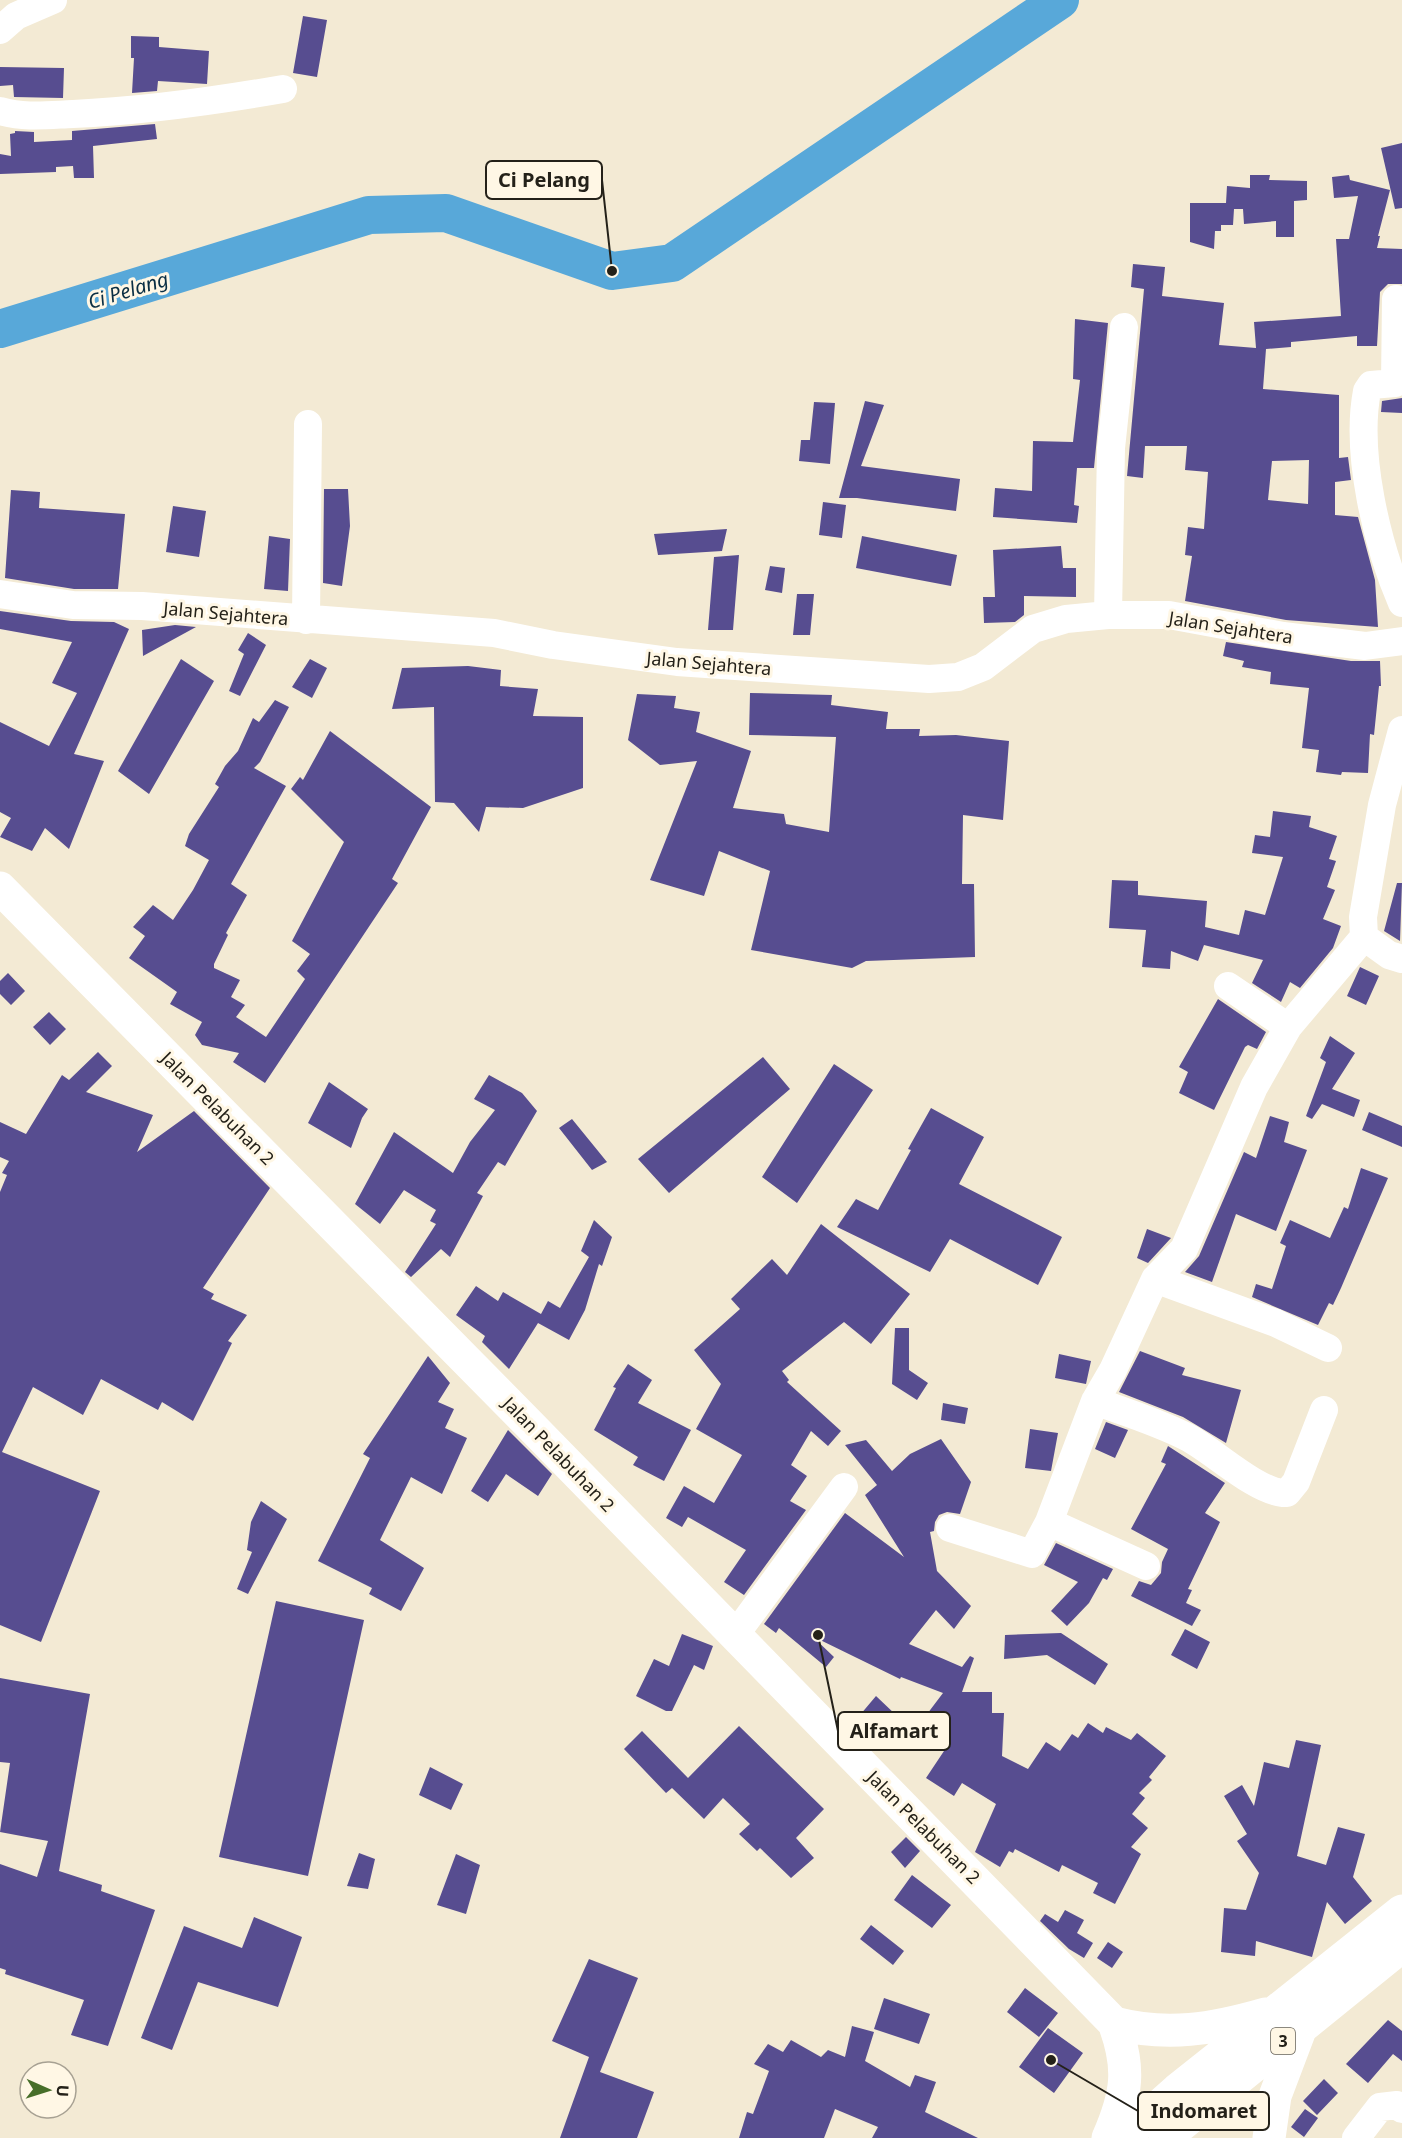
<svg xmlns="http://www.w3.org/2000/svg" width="1402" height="2138" viewBox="0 0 1402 2138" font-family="'Noto Sans',sans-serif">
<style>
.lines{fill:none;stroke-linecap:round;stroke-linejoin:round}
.river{stroke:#58a8d9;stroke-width:38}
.building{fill:#574d90;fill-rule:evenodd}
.minor{stroke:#fff;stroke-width:28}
.major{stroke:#fff;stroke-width:33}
.labels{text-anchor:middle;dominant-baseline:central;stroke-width:6;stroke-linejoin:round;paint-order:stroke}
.shield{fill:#fff7e5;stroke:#666156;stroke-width:1.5}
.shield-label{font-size:16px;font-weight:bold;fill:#242119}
.street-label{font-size:18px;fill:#242119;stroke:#fff7e5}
.water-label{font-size:20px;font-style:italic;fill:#0b2f44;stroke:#fff7e5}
.leader{fill:none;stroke:#242119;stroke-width:2}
.callout-dot{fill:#242119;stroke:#fff7e5;stroke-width:2}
.callout{fill:#fff7e5;stroke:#242119;stroke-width:2}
.callout-label{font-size:20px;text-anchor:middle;font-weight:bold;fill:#242119}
</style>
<rect width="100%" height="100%" fill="#f3ead4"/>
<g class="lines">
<path class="river" d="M0 329 369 215 446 213 612 271 672 263 1060 0"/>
</g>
<path class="building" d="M303 16 327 20 317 77 293 73Z
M131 36 159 37V47L209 51 207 84 158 81 157 91 132 93 134 58H131Z
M0 67 64 68 63 98 14 97 13 85 0 86Z
M155 124 157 139 93 146 94 178H74L73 166 56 167V172L0 174V154L11 156 10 134 15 133V131L34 132V142L72 140V131Z
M1402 143V208L1395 209 1381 148Z
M1250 175H1270L1269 180 1307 181V200L1294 201V237H1276V221L1244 224 1243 209H1234L1233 225H1221V231H1215L1214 249 1190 242V203H1226L1227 186 1250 188Z
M1349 175 1350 180 1390 190 1378 236H1380L1377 248 1402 249V284H1388L1380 292 1377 346H1357V336L1291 342V347L1266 349 1263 389 1339 395V458L1348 457 1351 480 1335 482V515L1358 517 1375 580 1378 627 1286 620 1185 601 1192 556 1185 555 1188 527 1204 529 1208 472 1185 470 1187 446H1145L1143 478 1127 476 1144 289 1131 287 1133 264 1165 267 1162 296 1224 303 1219 345 1256 348 1254 322 1341 316 1336 239H1349L1358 196 1334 198 1332 177ZM1309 460 1308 504 1268 500 1272 461Z
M1075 319 1108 323 1094 468H1077L1074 505 1079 506 1077 523 993 517 995 488 1032 491 1033 441 1073 442 1080 380 1073 379Z
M1402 398V413L1381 412 1382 401Z
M865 401 884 405 861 466 960 479 956 511 857 498H839Z
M814 402 835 403 830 464 799 461 801 440H810Z
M324 489H348L350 526 342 586 323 583Z
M11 490 40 492 39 508 125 514 118 589H74L5 578Z
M823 502 846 505 842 538 819 535Z
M173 506 206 511 199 557 166 552Z
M727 529 722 551 658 555 654 534Z
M269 536 290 539 288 591 264 589Z
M862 536 957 555 951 586 856 568Z
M1061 546 1063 568H1076V597L1024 596V615L1015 622 984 623 983 597H995L993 550Z
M739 555 733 630H708L714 557Z
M770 566 785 568 782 593 765 590Z
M797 594H814L810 635H793Z
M0 611 71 621 114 622 129 629 74 754 104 761 69 849 45 828 32 851 0 837 11 818 0 812V722L49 746 77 693 52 683 72 642 0 629Z
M175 625 196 627 143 656 142 630Z
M248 633 266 645 240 696 229 691 244 654 238 650Z
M1226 642 1351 661H1380L1381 686H1379L1374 735 1370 734 1368 773 1342 772 1341 775 1316 772 1319 750 1302 748 1309 688 1270 684 1271 672 1242 667 1244 661 1223 656Z
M181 659 214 681 149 794 118 771Z
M310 659 327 668 312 698 292 687Z
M468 666 501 670 500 686 538 689 533 716 583 717V788L523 808 486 807 479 832 454 803 435 802 434 707 392 709 402 668Z
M750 693 832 695 831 705 888 712 886 729H920L919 736 956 735 1009 741 1003 820 963 815 962 884H974L975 957 866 961 852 968 751 950 770 871 719 851 704 896 650 880 697 761 660 765 628 740 637 694 676 696 674 708 700 712 696 732 751 751 733 808 784 814 786 824 829 832 836 737 749 735Z
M275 700 289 707 260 762 254 768 286 786 231 884 247 895 226 933 228 935 214 964V968L240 980 231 997 245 1005 236 1017 266 1037 305 979 297 971 310 954 292 941 344 842 291 789 300 777 303 780 330 731 431 807 392 879 398 883 265 1083 233 1062 239 1053 202 1045 195 1035 202 1022 170 1004 177 992 129 958 145 936 133 927 153 905 173 920 193 890 209 860 185 846 189 834 219 787 215 784 225 766 238 751 253 718 259 722Z
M1273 811 1311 816 1309 827 1337 836 1329 859 1336 861 1327 887 1335 890 1323 919 1341 926 1333 948 1300 988 1290 982 1281 1002 1252 983 1263 960 1204 945 1198 961 1171 951 1170 969 1142 967 1146 930 1109 928 1112 880 1138 881V895L1207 901 1205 927 1239 935 1245 910 1265 915 1283 857 1252 853 1255 835 1270 837Z
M1397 883H1402L1400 941 1384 931Z
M1360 967 1379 976 1366 1005 1347 996Z
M8 973 25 991 11 1005 0 994V981Z
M1218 999 1266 1032 1257 1049 1248 1045 1245 1047 1214 1110 1179 1093 1188 1072 1179 1067Z
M49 1012 66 1029 50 1045 33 1027Z
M1330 1036 1355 1053 1332 1089 1360 1100 1354 1117 1322 1104 1312 1119 1306 1116 1326 1062 1320 1058Z
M98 1052 112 1066 86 1092 153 1115 137 1152 194 1111 270 1188 203 1288 214 1294 211 1299 247 1315 228 1341 232 1343 193 1421 162 1402 158 1410 101 1379 83 1415 33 1387 2 1452 100 1491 41 1642 0 1625V1192L7 1175 2 1173 9 1161 0 1157V1122L26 1134 62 1075 69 1080Z
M763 1057 790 1089 669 1193 638 1159Z
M834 1064 873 1090 797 1203 762 1177Z
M489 1075 522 1093 537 1111 505 1166 498 1162 477 1193 483 1196 450 1257 441 1249 411 1277 405 1272 436 1224 430 1221 436 1210 404 1190 380 1224 355 1204 394 1132 453 1173 470 1142 495 1110 474 1099Z
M329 1082 368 1109 362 1118 351 1148 308 1123Z
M931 1108 984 1137 959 1184 1062 1237 1038 1285 950 1239 930 1272 837 1227 856 1199 878 1210 911 1150 908 1149Z
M1369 1112 1402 1126V1147L1362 1130Z
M1270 1116 1289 1122 1284 1142 1307 1150 1276 1231 1236 1214 1212 1282 1185 1272 1199 1256 1244 1152 1256 1158Z
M572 1119 607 1162 592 1170 559 1128Z
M1361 1168 1388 1178 1341 1288 1333 1305 1329 1303 1318 1325 1252 1297 1256 1284 1272 1289 1286 1246 1280 1243 1290 1220 1330 1238 1344 1207 1348 1209Z
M594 1220 612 1237 602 1266 599 1264 585 1310 569 1340 538 1323 509 1369 482 1342 485 1336 456 1315 476 1286 498 1301 503 1292 541 1314 548 1301 560 1308 589 1257 581 1251Z
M821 1224 910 1294 871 1344 844 1322 782 1371 789 1380 787 1382 841 1431 828 1446 811 1431 791 1465 807 1476 790 1501 806 1510 744 1595 724 1582 746 1550 688 1517 682 1527 666 1518 684 1486 714 1503 742 1455 696 1429 721 1384 694 1350 740 1309 731 1299 772 1259 787 1275Z
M1147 1229 1171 1238 1148 1263 1137 1258Z
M895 1328H909V1370L928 1383 917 1400 892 1384Z
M1140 1351 1185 1368 1182 1375 1241 1390 1226 1443 1183 1417 1119 1392Z
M1059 1354 1091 1361 1086 1384 1055 1378Z
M428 1356 450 1383 438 1402 454 1409 445 1428 467 1438 442 1494 411 1477 380 1540 424 1568 401 1611 369 1594 372 1588 318 1561 370 1458 363 1454Z
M628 1364 652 1380 638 1403 691 1430 664 1481 633 1465 638 1457 594 1430 616 1388 613 1387Z
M943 1403 968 1408 965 1424 941 1420Z
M1106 1422 1128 1430 1115 1458 1095 1449Z
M1030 1429 1058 1433 1051 1471 1025 1468Z
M508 1430 552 1474 538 1496 506 1474 488 1502 471 1491Z
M941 1439 971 1482 960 1514 947 1512 939 1515 935 1522 934 1531 930 1532 937 1571 971 1606 954 1629 936 1610 909 1644 962 1667 970 1656 974 1658 962 1692H992V1713H1004L1002 1756 1028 1769 1046 1742 1060 1751 1072 1734 1078 1738 1088 1723 1103 1733 1106 1727 1131 1740 1137 1733 1166 1756 1149 1777 1152 1780 1139 1793 1145 1798 1132 1814 1148 1828 1131 1847 1141 1854 1115 1904 1093 1893 1098 1883 1062 1865 1059 1872 1015 1849 1013 1853 1009 1851 1000 1867 975 1852 996 1804 962 1783 954 1796 926 1778 944 1751 915 1730 943 1693 901 1677 900 1679 812 1636 834 1657 826 1667 779 1628 776 1633 764 1624 845 1513 904 1557 865 1495 877 1485 845 1445 866 1440 892 1471 910 1454Z
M1168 1446 1225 1483 1205 1513 1220 1522 1188 1589 1192 1590 1186 1603 1201 1610 1192 1626 1131 1596 1139 1581 1151 1585 1161 1573 1162 1562 1168 1549 1131 1529 1166 1464 1161 1462Z
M261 1501 287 1519 248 1594 237 1589 252 1552 247 1550 251 1522Z
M1056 1543 1113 1569 1107 1580 1103 1578 1089 1603 1067 1626 1051 1611 1078 1582 1044 1565Z
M276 1601 364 1620 308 1876 219 1857Z
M1185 1629 1210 1642 1197 1669 1171 1655Z
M1061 1633 1108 1664 1095 1685 1047 1655 1004 1659 1005 1635Z
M682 1634 713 1646 704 1670 694 1665 672 1711H666L636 1696 654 1659 669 1666Z
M0 1678 90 1694 59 1871 102 1885 101 1891 155 1910 108 2046 71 2035 84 2000 5 1974 6 1970 0 1968V1864L37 1877 48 1841 0 1832 10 1763 0 1762Z
M876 1696 917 1735 905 1751 860 1715Z
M739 1726 824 1809 796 1838 814 1858 791 1878 760 1848 757 1851 739 1834 750 1824 723 1798 704 1819 672 1788 666 1793 624 1749 642 1731 688 1778Z
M1296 1740 1321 1745 1297 1856 1326 1865 1338 1827 1365 1834 1353 1877 1372 1901 1345 1924 1327 1902 1312 1957 1256 1941 1255 1956 1221 1952 1224 1908 1246 1910 1259 1873 1237 1841 1247 1834 1224 1796 1242 1785 1254 1806 1264 1762 1289 1768Z
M430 1767 463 1784 451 1810 419 1795Z
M906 1837 920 1851 905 1868 891 1852Z
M359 1853 375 1859 368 1889 347 1886Z
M456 1854 480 1865 466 1914 437 1905Z
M912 1875 951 1905 932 1928 894 1900Z
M1065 1910 1084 1920 1077 1933 1093 1943 1084 1958 1069 1949 1040 1921 1045 1914 1058 1922Z
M254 1917 302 1937 278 2007 198 1982 172 2050 141 2038 184 1926 242 1948Z
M871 1925 904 1951 893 1965 860 1939Z
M1108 1942 1123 1952 1112 1968 1097 1958Z
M589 1959 638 1978 600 2072 654 2092 637 2138H560L589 2057 552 2041Z
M1025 1988 1058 2013 1039 2037 1007 2012Z
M884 1998 930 2014 919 2044 874 2029Z
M1388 2020 1402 2031V2061L1393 2054 1368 2083 1346 2064Z
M852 2026 874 2032 865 2061 910 2087 915 2075 936 2082 925 2112 978 2138H872L878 2127 835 2109 824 2138H739L747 2112 753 2114 769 2071 754 2064 768 2044 783 2052 791 2040 821 2057 828 2050 845 2057Z
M1048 2028 1083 2053 1054 2093 1019 2067Z
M1324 2079 1338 2093 1317 2115 1303 2101Z
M1305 2109 1318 2118 1304 2137 1291 2127Z"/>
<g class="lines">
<path class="minor" d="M0 30 16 16 53 0
M0 111C24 118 48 115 73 114 144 111 214 101 283 89
M1396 299 1395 383 1371 385 1367 391C1355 454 1377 545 1402 603
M0 594 73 605 142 606 494 633 553 645 677 662 929 679 958 677 983 667 1033 629 1066 619 1108 615H1169L1283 636 1365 646 1402 641
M1108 615 1111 448 1124 327
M306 620 308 424
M1402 730 1382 805 1363 917 1364 937 1389 955 1402 959
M1228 986 1288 1027
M1155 1279 1276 1323 1328 1348
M1095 1401C1125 1412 1158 1422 1187 1437 1214 1451 1254 1490 1283 1493H1287L1296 1482 1324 1410
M1049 1522 1146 1566
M950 1528 1032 1554 1049 1522 1095 1401 1113 1370 1155 1279 1184 1249 1254 1087 1288 1027 1364 937
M735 1635 844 1487
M1356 2138 1380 2107 1397 2105 1402 2109"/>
<path class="major" d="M0 888 529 1424 1114 2023C1131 2068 1127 2095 1108 2138
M1114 2023C1167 2037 1213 2029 1265 2014
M1123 2138 1177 2090 1402 1911
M1165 2138 1402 1946
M1269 2138 1275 2096 1300 2030"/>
</g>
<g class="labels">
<rect class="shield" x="1271" y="2028" width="24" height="26" rx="4.5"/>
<g class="shield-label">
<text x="1283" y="2041">3</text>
</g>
<g class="street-label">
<text transform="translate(226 613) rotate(5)">Jalan Sejahtera</text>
<text transform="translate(1231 627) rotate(9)">Jalan Sejahtera</text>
<text transform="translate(709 663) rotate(5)">Jalan Sejahtera</text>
<text transform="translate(218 1108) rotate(45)">Jalan Pelabuhan 2</text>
<text transform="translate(559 1454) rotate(46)">Jalan Pelabuhan 2</text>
<text transform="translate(924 1827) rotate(45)">Jalan Pelabuhan 2</text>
</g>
<g class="water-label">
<text transform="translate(128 290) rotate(-17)">Ci Pelang</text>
</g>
</g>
<path class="leader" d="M612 271L602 180M818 1635L838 1731M1051 2060L1138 2111"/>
<g class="callout-dot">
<circle cx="612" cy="271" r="6"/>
<circle cx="818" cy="1635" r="6"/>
<circle cx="1051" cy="2060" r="6"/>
</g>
<g class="callout">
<rect x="486" y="161" width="116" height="38" rx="6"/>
<rect x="838" y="1712" width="112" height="38" rx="6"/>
<rect x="1138" y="2092" width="131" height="38" rx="6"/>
</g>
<g class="callout-label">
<text x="544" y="187">Ci Pelang</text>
<text x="894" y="1738">Alfamart</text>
<text x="1204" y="2118">Indomaret</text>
</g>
<g transform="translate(48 2090) rotate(93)"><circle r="28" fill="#fff7e5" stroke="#a7a193" stroke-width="1.5"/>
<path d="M0-4.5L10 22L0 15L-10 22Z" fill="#476e29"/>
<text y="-9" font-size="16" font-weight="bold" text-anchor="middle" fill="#242119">U</text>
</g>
</svg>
